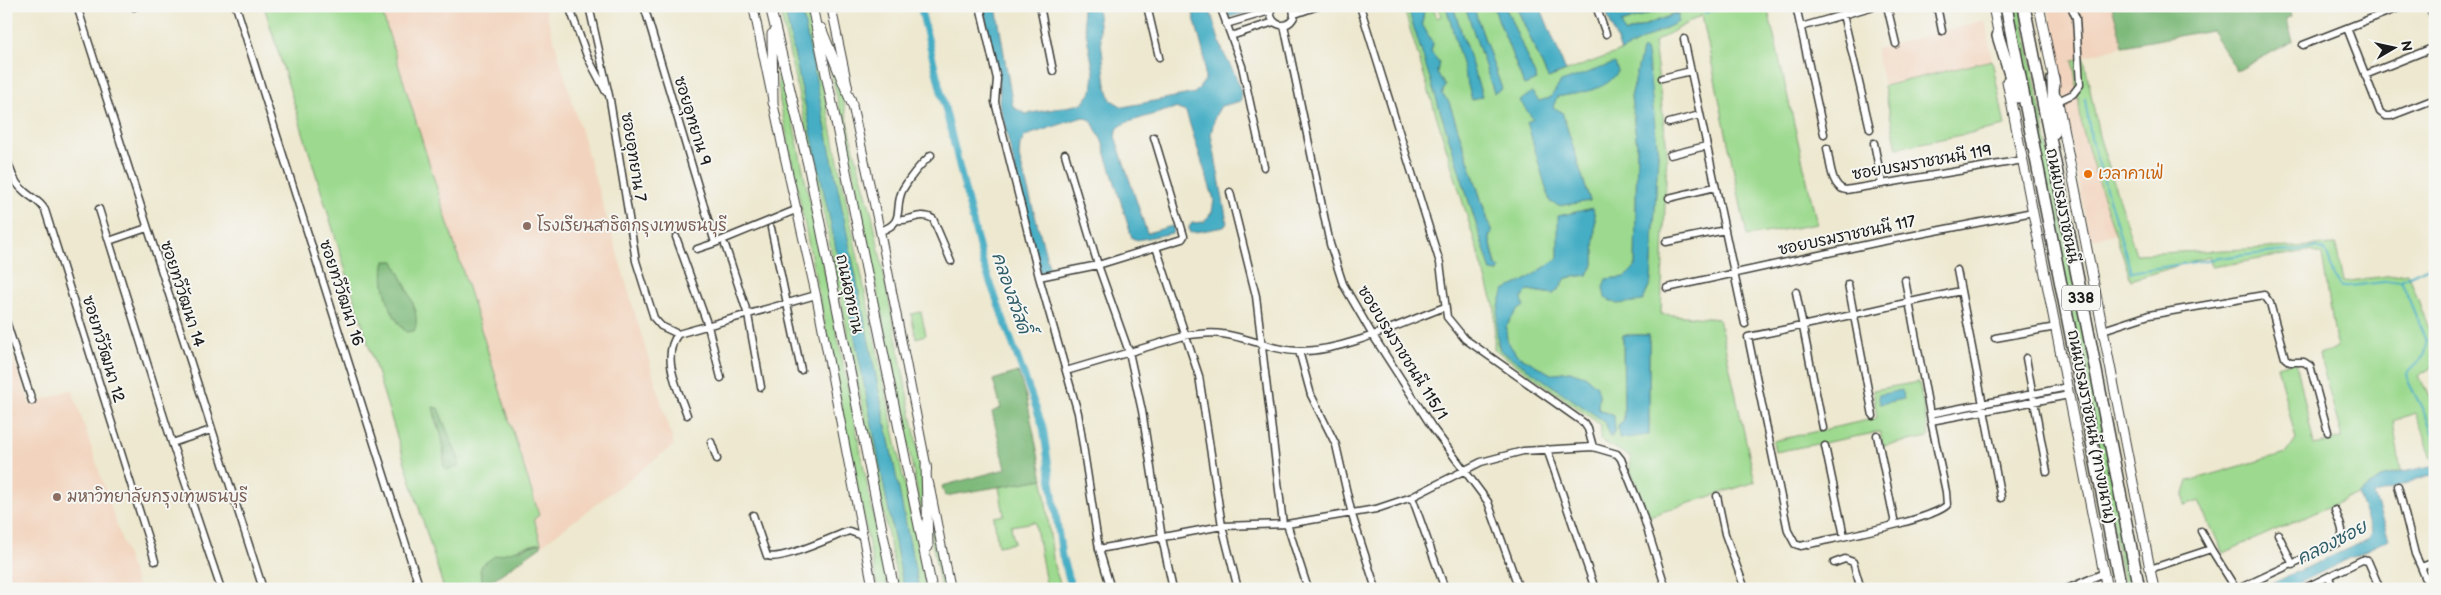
<svg xmlns="http://www.w3.org/2000/svg" width="2441" height="595" viewBox="0 0 2441 595" font-family="'Balsamiq Sans','Playpen Sans Thai',sans-serif">
<style>
.built{fill:#f2d4be}
.green{fill:#9dda8f;stroke:#5c7b56;fill-rule:evenodd}
.forest{fill:#7eba7a;stroke:#4d6b4b}
.water{fill:#45adc4;stroke:#306470}
.lines{fill:none;stroke-linecap:round;stroke-linejoin:round}
.stream{stroke:#45adc4;stroke-width:2}
.canal{stroke:#45adc4;stroke-width:7}
.minor-casing{stroke:#3b3b37;stroke-width:9}
.tertiary-casing{stroke:#3b3b37;stroke-width:10}
.secondary-casing{stroke:#3b3b37;stroke-width:11}
.trunk-casing{stroke:#3b3b37;stroke-width:14}
.minor{stroke:#fff;stroke-width:6}
.tertiary{stroke:#fff;stroke-width:8}
.secondary{stroke:#fff;stroke-width:9}
.trunk{stroke:#fff;stroke-width:11}
.food-dot{fill:#e8710a;stroke:#f6f6f2;stroke-width:2}
.education-dot{fill:#8d6e63;stroke:#f6f6f2;stroke-width:2}
.labels{text-anchor:middle;dominant-baseline:central;stroke-width:4;stroke-linejoin:round;paint-order:stroke}
.shield{fill:#f6f6f2;stroke:#5d5d5c;stroke-width:1}
.shield-label{font-size:15px;font-weight:bold;fill:#1c1c1c}
.street-label{font-size:16px;fill:#1c1c1c;stroke:#f6f6f2}
.food-label{font-size:16px;fill:#c56008;stroke:#f6f6f2;text-anchor:start}
.education-label{font-size:16px;fill:#785e54;stroke:#f6f6f2;text-anchor:start}
.water-label{font-size:18px;font-style:italic;fill:#2e5d68;stroke:#f6f6f2}
</style>
<rect width="100%" height="100%" fill="#f6f6f2"/>
<filter id="ink" filterUnits="userSpaceOnUse"><feTurbulence type="fractalNoise" baseFrequency=".02" numOctaves="2"/><feDisplacementMap in="SourceGraphic" scale="10" xChannelSelector="R" yChannelSelector="G"/><feConvolveMatrix kernelMatrix="1 2 1 2 8 2 1 2 1" color-interpolation-filters="sRGB"/></filter>
<filter id="wash" filterUnits="userSpaceOnUse"><feTurbulence type="fractalNoise" baseFrequency=".0096" numOctaves="4" result="noise"/><feDisplacementMap in="SourceGraphic" scale="20" xChannelSelector="R" yChannelSelector="G"/><feGaussianBlur stdDeviation="1.12" result="paint"/><feColorMatrix in="noise" values="0 0 0 0 0 0 0 0 0 0 0 0 0 0 0 0 0 1.4 0 .05"/><feComposite in="paint" operator="in"/></filter>
<g filter="url(#wash)">
<rect width="100%" height="100%" fill="#ede8cf"/>
<path class="built" d="M378 6H544L674 445 541 546Z
M2048 6H2112L2123 46 2073 60 2097 179 2115 233 2095 239 2088 233Z
M1985 20 1992 60 1884 86 1876 49Z
M6 339 30 405 72 389 138 589H6Z"/>
<path class="green" d="M264 6H380L539 515 534 519 541 543 522 547 480 571 484 586 480 589H444ZM385 261 407 292 416 311 406 332C390 317 380 282 385 261ZM434 407 459 460 444 459 442 436 436 423Z
M779 6H784L853 328 904 589H899L813 160Z
M801 6H806L816 54 926 589H919Z
M1403 6H1407L1491 271 1498 272 1489 236 1492 232 1449 102 1442 94 1445 86 1437 72 1439 62 1431 52 1433 44 1422 24 1424 11 1417 6H1432L1437 18 1441 16 1437 6H1446L1473 100 1482 96 1453 6H1465L1494 92 1502 89 1473 6H1493L1524 85 1537 80 1505 6H1516L1548 78 1621 51 1678 22 1677 13 1624 33 1621 23 1671 6H1698L1701 12 1715 6H1767L1817 224 1747 236 1702 15 1654 42 1667 149 1661 314 1719 319 1755 482 1649 516 1630 470 1631 457 1600 440 1601 425 1494 349 1495 308ZM1646 50 1658 154 1651 281 1643 301 1606 279 1625 277 1635 267 1637 145 1631 97ZM1561 82 1594 89 1557 97 1552 107 1562 112 1590 201 1527 122 1534 120 1539 101 1550 98ZM1593 208 1595 219 1594 265 1587 275 1566 278 1559 289 1553 294 1528 290 1521 298 1506 327 1507 341 1516 354 1551 374 1569 371 1599 394 1598 409 1614 416 1611 437 1605 422 1500 350 1497 343 1504 290 1526 280 1558 258 1559 216ZM1623 335H1649V435L1618 426 1624 422Z
M1630 6H1653L1618 17 1615 11Z
M2012 6H2020L2135 589H2125Z
M779 56 827 283 888 589H878L780 102 776 57Z
M2084 58 2099 136 2136 254 2336 245 2343 282 2408 273 2435 345 2434 366 2418 376 2435 407V465L2415 413 2393 421 2401 472 2385 476 2358 494 2223 553 2199 501 2185 506 2184 494 2188 481 2286 453 2296 439 2277 366 2296 361 2314 445 2342 438 2319 354 2337 348 2322 255 2309 251 2212 267 2209 256 2131 280 2097 179 2082 128 2073 60Z
M831 59 839 81 854 150 873 219 921 465 924 510H921L849 150 830 67Z
M1992 60 2005 126 1897 148 1884 86Z
M921 312 926 335 916 338 911 314Z
M1919 382 1929 437 1883 446 1880 432 1775 452 1773 441 1877 418 1873 390Z
M1043 479 1054 566 1062 589H1047L1035 522 1011 526 1014 543 998 546 994 517 1004 515 999 487Z
M930 510 946 589H941L932 542Z"/>
<path class="forest" d="M2112 6H2288L2291 16 2286 19 2293 41 2237 71 2211 30 2123 46Z
M385 261H394C402 280 423 313 414 331L406 332C390 316 379 283 385 261Z
M1018 372 1027 400 1043 479 945 496 942 486 1006 469 992 412 1001 408 993 380Z
M433 407 438 408 459 460 458 467 447 470 443 465C448 446 437 426 433 407Z
M541 543V546L484 586 480 571 482 565 495 556Z"/>
<path class="water" d="M784 6H801L919 589H904L853 328Z
M983 6H996L1013 107 1026 114 1082 104 1092 91 1094 73 1081 6H1097L1106 85 1111 100 1123 107 1195 93 1205 80 1204 55 1191 6H1209C1213 20 1217 35 1222 49 1229 66 1242 81 1241 101L1221 106 1215 116 1211 134 1227 222 1224 227 1190 233 1189 227 1192 223 1204 222 1212 212 1214 200 1186 112 1175 108 1125 123 1118 128 1115 136 1147 233 1172 226 1174 229 1173 233 1137 240 1132 238 1102 141 1091 120 1083 117 1025 136 1020 145 1019 157 1050 270 1048 273 1040 272 999 102 1000 91Z
M1227 6H1251L1249 12 1229 17Z
M1407 6H1417L1424 11 1422 24 1433 44 1431 52 1439 62 1437 72 1445 86 1442 94 1449 102 1492 233 1489 236 1496 266 1500 268 1498 272 1491 271Z
M1446 6H1453L1482 96 1472 100Z
M1465 6H1473L1502 89 1494 93Z
M1493 6H1505L1537 80 1524 85Z
M1516 6H1540L1566 71 1548 78Z
M1604 6H1630L1616 11 1618 17 1653 6H1671L1621 23 1625 33 1678 13V22L1621 51Z
M1642 50H1646L1648 60 1658 154 1651 281 1643 301 1617 304 1605 298 1603 287 1606 279 1625 277 1635 267 1637 145 1631 97Z
M1615 63 1618 71C1608 91 1578 93 1557 97L1553 107 1562 112 1590 201 1559 206 1550 202 1527 122 1533 119 1520 101 1532 92 1539 101 1550 98 1561 82Z
M1593 208 1595 219 1594 265 1587 275 1566 278 1559 289 1553 294 1528 290 1522 298 1524 307 1517 310 1506 327 1507 341 1516 354 1551 374 1569 371 1585 376 1597 386 1599 394 1598 409 1614 416 1615 430 1611 438 1605 422 1500 350C1494 331 1497 308 1504 290L1526 280 1558 258V216Z
M1623 335H1649V435L1619 439 1618 426 1624 421Z
M1902 390 1904 399 1880 404 1878 395Z
M2435 465V475L2426 476 2374 495 2389 539 2287 589H2260L2369 539 2372 533 2358 494 2385 476Z"/>
<g class="lines">
<path class="stream" d="M1705 13 1724 6
M2085 99 2091 138 2131 272 2226 257 2316 248 2325 251C2334 265 2328 274 2342 287L2401 280 2435 264
M2401 280 2426 341C2429 360 2416 360 2407 374L2409 383 2427 418 2435 441"/>
<path class="canal" d="M920 6 983 263 1043 427 1062 556 1072 589"/>
</g>
</g>
<g filter="url(#ink)">
<g class="lines">
<defs>
<path id="minor" d="M77 6 263 589
M134 6V7
M236 6 420 589
M569 6 587 56 606 92
M589 6 610 100 636 261 654 318 661 326 678 334 816 295
M644 6 715 243 798 209
M980 6 997 79 995 102 1039 277 1078 413 1099 549 1111 589
M1040 6 1053 71
M1147 6 1159 57
M1220 6 1242 66 1264 167
M1272 6C1265 23 1286 33 1294 17L1293 6
M1360 6 1440 263 1447 317 1465 339 1584 423 1588 429 1593 447
M1596 6 1606 34
M1796 6 1824 134
M1841 6 1870 129
M1887 6 1896 44
M1937 6 1942 31
M2429 6 2435 21
M1295 14 1318 6
M1226 24 1270 11
M1284 25 1330 244 1343 284 1372 334 1432 427 1488 502 1519 589
M1801 27 1874 6
M2347 28 2380 112 2385 116H2391L2435 99
M1231 36 1274 22
M1684 39 1745 324
M2303 45 2403 6
M2365 75 2435 47
M1662 78 1691 71
M2058 101 2073 94 2080 85 2076 18 2071 6
M1669 123 1700 115
M1874 143 1882 184
M1827 148C1830 161 1831 189 1846 190L2023 160
M1065 154 1098 265 1129 352 1142 411 1162 538 1173 589
M1670 155 1706 146
M6 157C10 168 13 181 22 189 30 198 39 199 45 210L155 561
M1230 192 1256 296 1283 524
M1669 198 1715 187
M99 209 109 241
M897 220C910 222 920 211 933 219L951 261
M147 228 109 241 172 443 221 589
M771 228 801 370
M880 231C907 223 893 207 903 189 910 177 920 165 931 155
M676 237 708 326 721 378
M1666 242 1725 230
M725 245 748 315 761 387
M1156 247 1199 376 1222 526 1238 589
M697 249 715 243
M1957 270 2001 498
M1039 277 1098 265 1182 239 1184 236 1154 137
M1905 280 1930 414 1931 421 1946 492 1947 505C1931 521 1829 539 1801 546L1795 544 1788 531 1748 337C1819 323 1890 306 1961 291
M1848 284 1873 416
M1667 288 1879 242 2033 212
M1796 292 1823 428
M6 321 32 401
M2103 330 2149 315 2264 295 2270 303 2285 358 2290 362H2304L2310 366 2328 432
M678 334C660 357 679 391 687 415
M1995 338 2056 327
M1299 351 1311 395 1336 445 1352 515 1376 589
M2026 358 2047 472
M1066 371 1184 336C1196 334 1209 332 1222 334 1248 337 1273 351 1300 351 1343 352 1404 322 1445 307
M1930 414 2068 387
M1931 421 2069 395
M1877 435 1895 524
M711 442 717 459
M172 443 211 430
M1825 446 1844 536
M1547 449 1595 589
M2398 486 2415 554 2421 567
M1717 496 1725 534 1745 589
M1412 497 1445 589
M753 515 767 556C782 561 832 537 849 531L863 536
M1287 524 1308 589
M2201 531 2211 549
M2278 534 2293 565
M1099 549 1222 526 1287 524 1376 509 1412 497 1481 462 1523 451 1593 447 1617 454 1621 459 1641 509 1666 589
M1834 563 1845 559 1853 562 1861 589
M2150 569 2211 549 2236 589
M2329 577 2333 589
M2089 580 2091 589
M2067 589 2104 573
M2238 589 2339 542C2347 533 2338 520 2335 510
M2303 589 2362 560 2368 561 2380 589
M2430 589 2421 567 2435 562"/>
<path id="tertiary" d="M753 6 783 150 816 295 873 589
M831 6 848 87
M851 99 880 231 927 469
M929 483 950 589"/>
<path id="secondary" d="M770 6 809 169 894 589
M812 6 932 589
M1993 6 2000 42
M2039 6 2055 85
M821 28 852 104
M772 34 773 103
M2007 81 2107 589
M2057 97 2154 589
M926 465 928 547"/>
<path id="trunk" d="M2006 6 2121 589
M2024 6 2139 589
M1998 36 2017 97
M2053 78 2054 133"/>
</defs>
<use href="#minor" class="minor-casing"/>
<use href="#tertiary" class="tertiary-casing"/>
<use href="#secondary" class="secondary-casing"/>
<use href="#trunk" class="trunk-casing"/>
<use href="#minor" class="minor"/>
<use href="#tertiary" class="tertiary"/>
<use href="#secondary" class="secondary"/>
<use href="#trunk" class="trunk"/>
</g>
</g>
<circle class="food-dot" cx="2088" cy="174" r="5"/>
<g class="education-dot">
<circle cx="527" cy="226" r="5"/>
<circle cx="57" cy="497" r="5"/>
</g>
<g class="labels">
<rect class="shield" x="2062" y="285.5" width="38" height="25" rx="4"/>
<g class="shield-label">
<text x="2081" y="298">338</text>
</g>
<g class="street-label">
<text transform="translate(692 121) rotate(73)">ซอยอุทยาน 9</text>
<text transform="translate(633 157) rotate(81)">ซอยอุทยาน 7</text>
<text transform="translate(1922 163) rotate(-10)">ซอยบรมราชชนนี 119</text>
<text transform="translate(2062 206) rotate(79)">ถนนบรมราชชนนี</text>
<text transform="translate(1847 236) rotate(-12)">ซอยบรมราชชนนี 117</text>
<text transform="translate(341 293) rotate(72)">ซอยทวีวัฒนา 16</text>
<text transform="translate(182 294) rotate(72)">ซอยทวีวัฒนา 14</text>
<text transform="translate(849 294) rotate(78)">ถนนอุทยาน</text>
<text transform="translate(103 349) rotate(73)">ซอยทวีวัฒนา 12</text>
<text transform="translate(1402 353) rotate(58)">ซอยบรมราชชนนี 115/1</text>
<text transform="translate(2091 427) rotate(79)">ถนนบรมราชชนนี (ทางขนาน)</text>
</g>
<g class="food-label">
<text x="2098" y="174">เวลาคาเฟ่</text>
</g>
<g class="education-label">
<text x="537" y="226">โรงเรียนสาธิตกรุงเทพธนบุรี</text>
<text x="67" y="497">มหาวิทยาลัยกรุงเทพธนบุรี</text>
</g>
<g class="water-label">
<text transform="translate(1011 293) rotate(71)">คลองสวัสดิ์</text>
<text transform="translate(2332 543) rotate(-27)">คลองซอย</text>
</g>
</g>
<rect width="2441" height="595" fill="none" stroke="#f6f6f2" stroke-width="25"/>
<g transform="translate(2394 48) rotate(81)" stroke="#f6f6f2" stroke-width="4" paint-order="stroke">
<path d="M0-4L9 19L0 12L-9 19Z" fill="#1c1c1c"/>
<text y="-8" font-size="14" font-weight="bold" text-anchor="middle" fill="#1c1c1c">N</text>
</g>
</svg>
